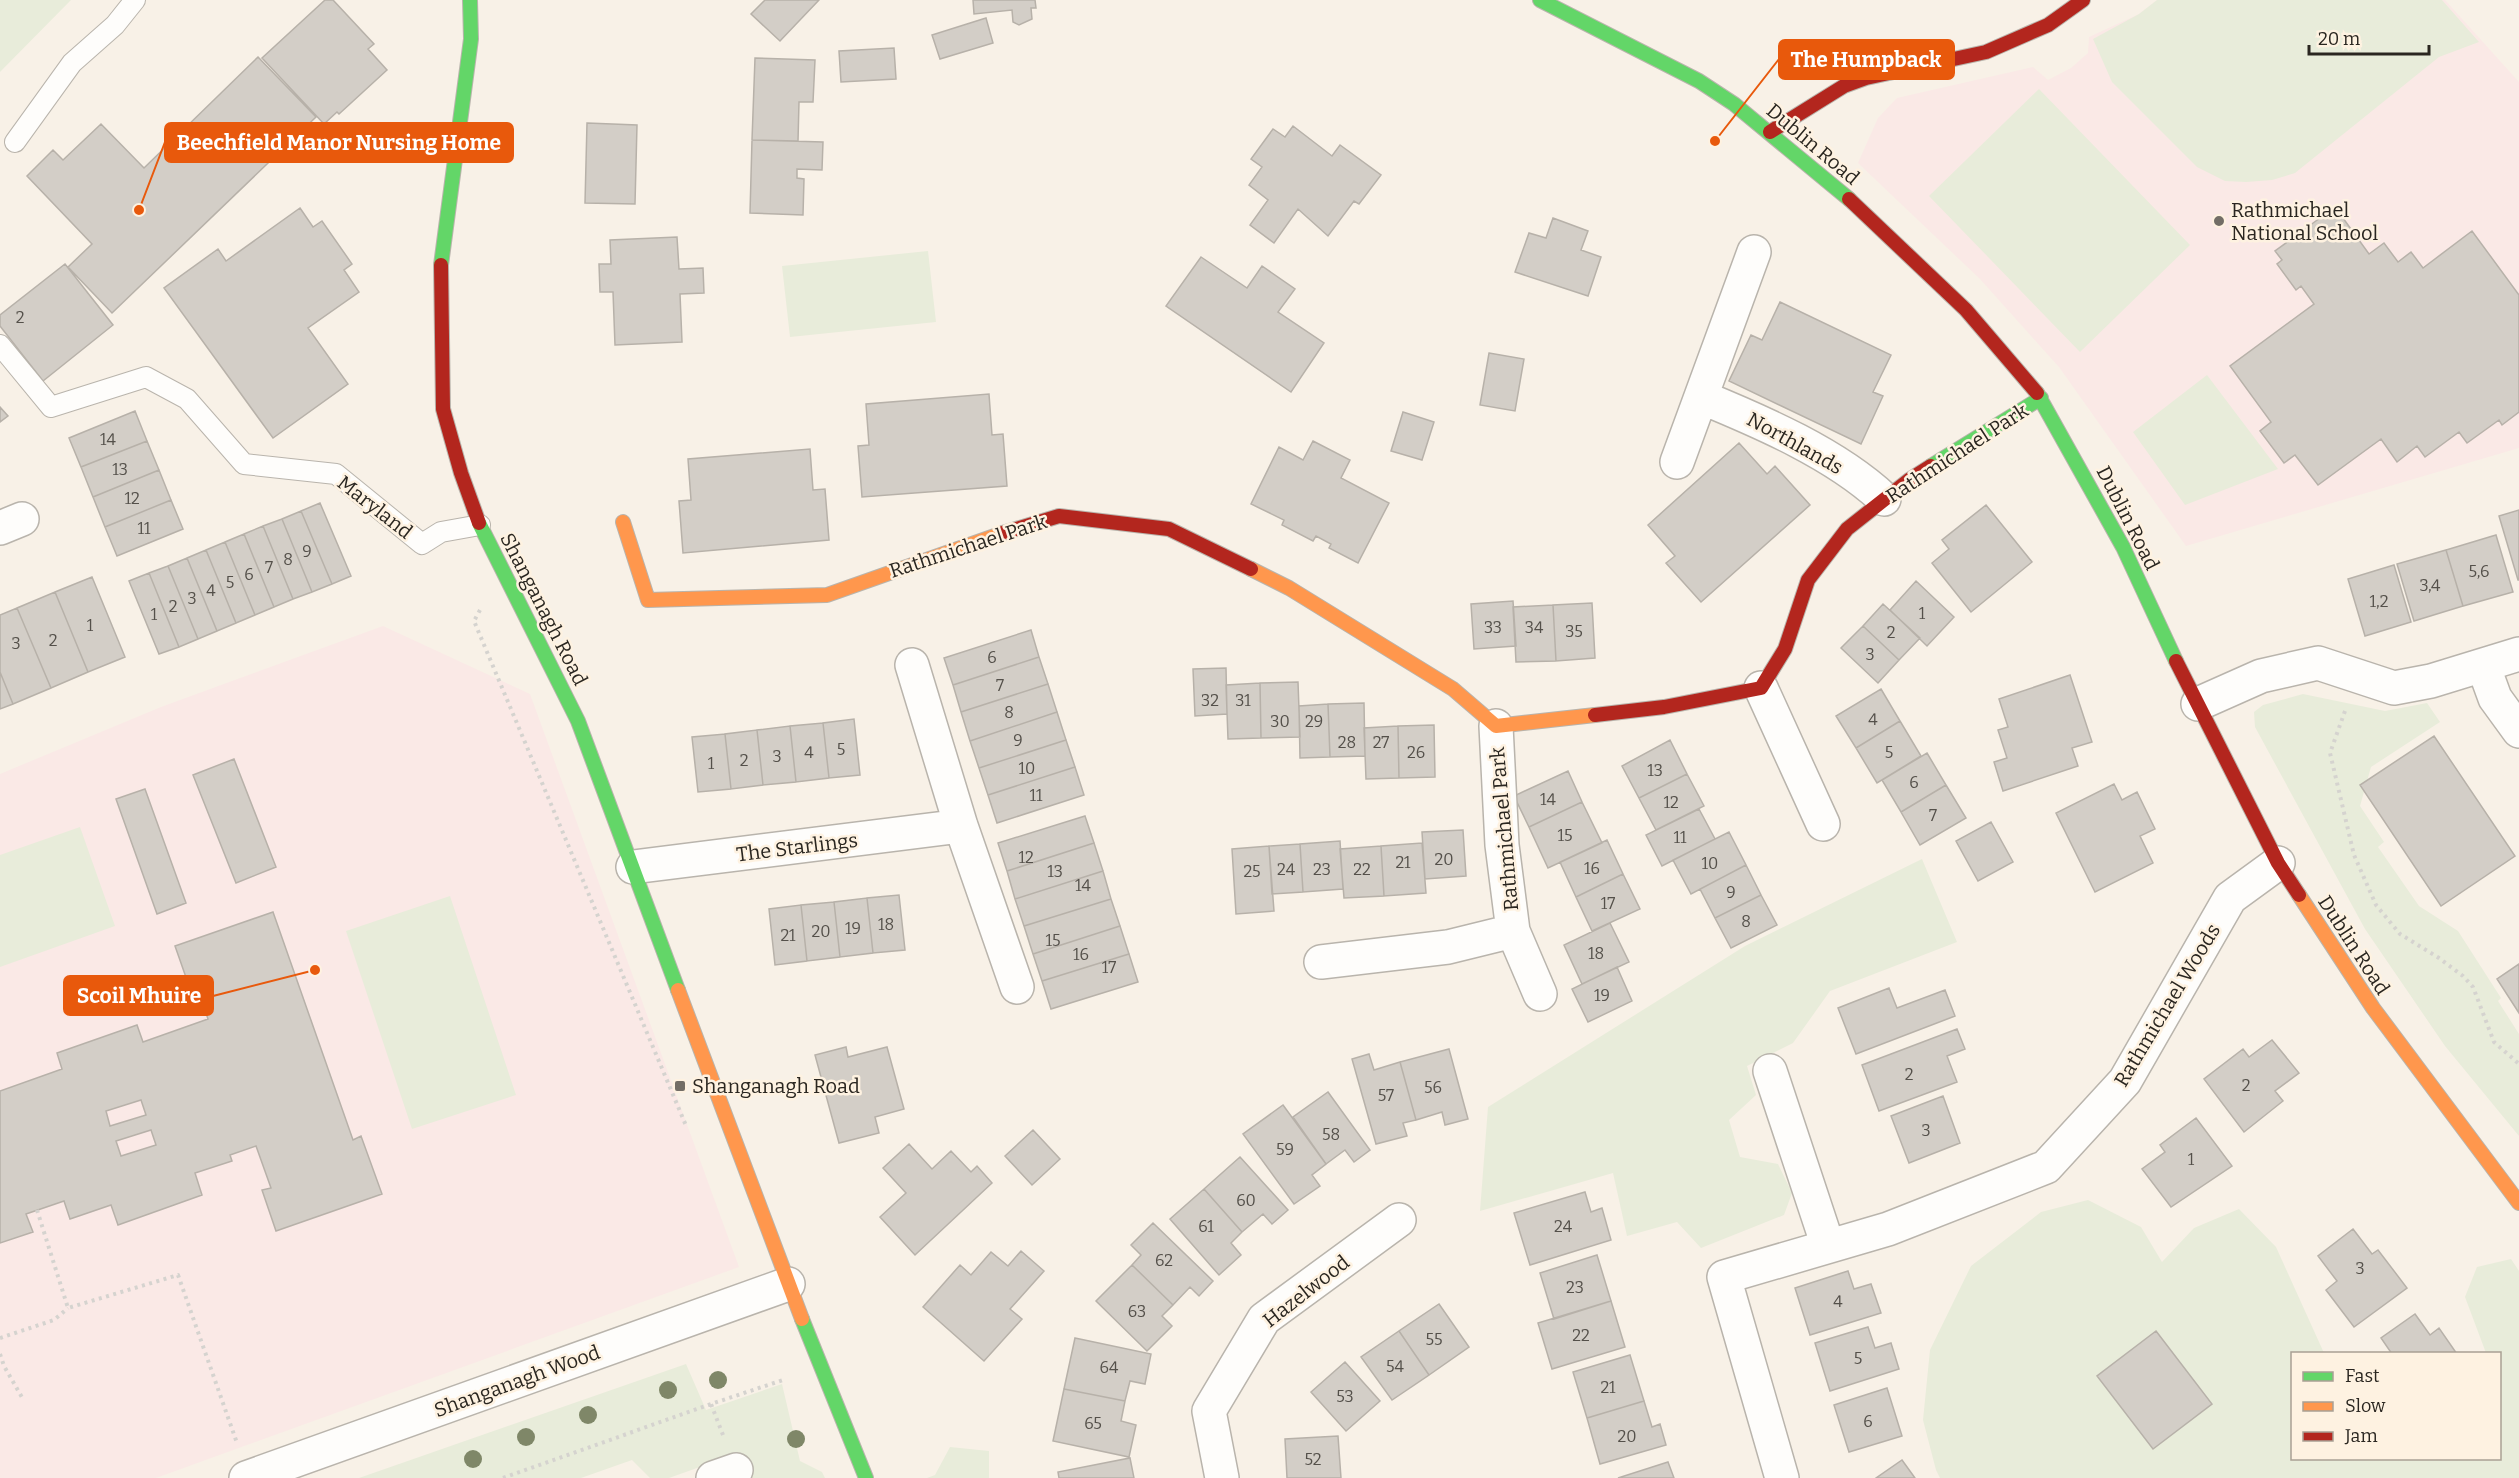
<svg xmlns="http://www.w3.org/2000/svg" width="2519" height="1478" viewBox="0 0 2519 1478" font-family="Bitter,serif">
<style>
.education{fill:#fae9e6}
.green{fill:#e8ecda}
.building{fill:#d3cec7;stroke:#b7b1a9;stroke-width:1.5;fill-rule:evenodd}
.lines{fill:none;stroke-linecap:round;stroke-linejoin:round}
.lane-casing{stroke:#b9b4ac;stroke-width:22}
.street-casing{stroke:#b9b4ac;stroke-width:36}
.fast-casing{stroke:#b9b4ac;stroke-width:16}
.slow-casing{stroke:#b9b4ac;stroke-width:16}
.jam-casing{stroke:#b9b4ac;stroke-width:16}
.path{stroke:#d5d3cf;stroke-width:4;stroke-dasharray:3 4.5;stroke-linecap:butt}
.lane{stroke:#fefdfb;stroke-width:20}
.street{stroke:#fefdfb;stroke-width:33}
.fast{stroke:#63d668;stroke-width:14}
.slow{stroke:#ff974d;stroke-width:14}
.jam{stroke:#b3261e;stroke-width:14}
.tree{fill:#7f8768}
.poi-dot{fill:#726d66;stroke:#fef2e1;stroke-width:2}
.labels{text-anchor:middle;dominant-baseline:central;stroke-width:5;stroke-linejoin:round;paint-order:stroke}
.number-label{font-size:16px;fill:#54504a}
.street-label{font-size:20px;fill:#2a2620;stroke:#fef2e1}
.poi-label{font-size:20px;fill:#2a2620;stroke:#fef2e1;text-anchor:start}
.leader{fill:none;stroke:#e8590c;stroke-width:2}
.callout-dot{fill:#e8590c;stroke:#fef2e1;stroke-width:2}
.callout{fill:#e8590c;stroke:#e8590c;stroke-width:2}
.callout-label{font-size:21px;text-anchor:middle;font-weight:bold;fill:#fff}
</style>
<rect width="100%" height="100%" fill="#f8f1e7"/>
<path class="education" d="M2157 0H2445L2519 82V448L2186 546 2059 367 1980 279 1858 163 1878 118 1897 98 2033 67 2048 80 2071 68 2088 53 2089 37 2139 14Z
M383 626 530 694 739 1267 156 1478H0V774L161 707Z"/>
<path class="green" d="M0 0H71L0 72Z
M2157 0H2442L2479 42 2439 57 2295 173 2272 180 2246 182 2225 181 2197 167 2112 82 2093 39 2139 14Z
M2039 89 2190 245 2080 352 1929 196Z
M928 251 936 322 790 337 782 266Z
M2207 375 2278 469 2185 505 2133 432Z
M2303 694 2385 711 2427 703 2440 722 2371 767 2360 806 2384 842 2378 847 2419 906 2458 931 2501 998 2498 1001 2519 1034V1136L2445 1046 2365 929 2255 727 2254 712 2263 705Z
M80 827 115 926 0 967V855Z
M1922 859 1957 942 1830 991 1793 1043 1747 1066 1756 1095 1729 1120 1740 1157 1778 1164 1792 1193 1784 1215 1701 1248 1677 1222 1627 1236 1613 1173 1480 1211 1488 1107 1745 946Z
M450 896 516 1095 412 1129 346 931Z
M2088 1200 2141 1227 2162 1262 2194 1228 2239 1209 2276 1247 2324 1353 2292 1354V1458H2500V1354L2486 1353 2465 1297 2477 1267 2511 1259 2519 1271V1478H1940L1936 1470 1923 1420 1930 1350 1971 1266 2041 1212Z
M686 1364 706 1410 782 1384 800 1461 822 1472 825 1478H717L711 1463 669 1478H650L632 1460 581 1478H359Z
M950 1447 989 1451V1478H927L935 1475Z"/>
<path class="building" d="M325 0H333L374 44 368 49 387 70 339 114 337 112 324 124 262 58Z
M765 0H819L780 41 751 14Z
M973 0H1035L1036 8H1031L1032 19 1019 25 1013 22 1012 10 974 14Z
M986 18 993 43 940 59 932 35Z
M894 48 896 79 841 82 839 51Z
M258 57 316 117 112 313 68 267 92 244 27 176 53 150 63 160 101 124 144 168Z
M755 58 815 60 813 102H799L798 141 752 140Z
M587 123 637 125 635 204 585 203Z
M1293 126 1332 156 1340 145 1381 175 1359 204 1354 201 1328 236 1298 209 1274 243 1250 225 1268 200 1249 185 1262 167 1251 159 1273 129 1285 137Z
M752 140 823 142 822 170 797 169V178L804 179 803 215 750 213Z
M2335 207 2369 254 2384 243 2398 262 2411 252 2423 268 2472 231 2519 295V412L2502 425 2499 420 2467 443 2459 432 2425 457 2417 446 2397 462 2381 439 2318 485 2295 455 2284 463 2260 431 2271 422 2230 366 2314 304 2301 286 2296 290 2277 264 2282 260 2275 251Z
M300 208 313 227 322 221 352 264 344 270 359 292 308 328 348 384 273 438 164 288 218 249 226 261Z
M1553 218 1588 231 1581 250 1601 257 1588 296 1515 272 1529 233 1546 238Z
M677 237 679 269 703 268 704 293 680 294 682 342 615 345 613 292H600L599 264H611L610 240Z
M1201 257 1247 288 1262 266 1295 289 1278 312 1324 343 1291 392 1166 306Z
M65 264 113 325 43 381 0 326V315Z
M1780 302 1891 355 1873 392 1883 396 1861 444 1729 381 1751 335 1762 340Z
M1489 353 1524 359 1515 411 1480 405Z
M989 394 992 435 1003 434 1007 486 862 497 858 446 869 445 866 404Z
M0 407 8 416 0 422Z
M135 411 147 441 81 467 69 438Z
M1403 412 1434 422 1422 460 1391 451Z
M147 441 159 470 93 497 81 467Z
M1313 441 1350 460 1341 478 1389 503 1358 563 1329 548 1331 544 1316 536 1313 541 1282 525 1284 520 1251 504 1279 447 1303 460Z
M1739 443 1767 474 1775 466 1810 505 1701 602 1666 563 1675 556 1648 525Z
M810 449 813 490 825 489 829 540 683 553 679 501 691 500 688 459Z
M159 470 171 500 105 527 93 497Z
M171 500 183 529 117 556 105 527Z
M320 503 351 576 332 584 301 511Z
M1986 505 2032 562 1971 612 1932 563 1949 549 1942 540Z
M2519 510V580H2518L2499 516Z
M301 511 332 584 312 592 282 519Z
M282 519 312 592 293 599 263 526Z
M263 526 293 599 274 607 244 534Z
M244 534 274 607 255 615 225 542Z
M2496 535 2513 592 2463 606 2446 550Z
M225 542 255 615 236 623 206 550Z
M206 550 236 623 217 631 187 558Z
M2446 550 2463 606 2414 621 2397 564Z
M187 558 217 631 198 639 168 566Z
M2394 565 2411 622 2365 636 2348 579Z
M168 566 198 639 179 647 149 573Z
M149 573 179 647 159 654 129 581Z
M92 577 125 657 88 672 55 592Z
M1916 581 1954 617 1927 646 1890 610Z
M55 592 88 672 51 688 17 608Z
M1513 601 1516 646 1474 649 1471 604Z
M1592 603 1595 658 1556 661 1553 605Z
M1883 604 1920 638 1899 660 1863 626Z
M1553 605 1556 661 1516 662 1513 607Z
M17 608 51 688 13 704 0 672V615Z
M1863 626 1899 660 1878 683 1841 648Z
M1031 630 1039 657 953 685 944 658Z
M1039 657 1048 684 961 712 953 685Z
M1226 668 1227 714 1195 716 1193 669Z
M0 672 13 704 0 709Z
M2070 675 2092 742 2072 748 2078 766 2003 791 1994 762 2007 758 1998 730 2008 727 1999 699Z
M1298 682 1300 737 1261 738 1260 683Z
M1260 683 1261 738 1228 739 1226 685Z
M1048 684 1057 712 970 741 961 712Z
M1881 689 1900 721 1856 748 1836 716Z
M1364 703 1365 756 1330 757 1328 704Z
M1328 704 1330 757 1300 758 1299 706Z
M1057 712 1066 740 979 768 970 741Z
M854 719 860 775 829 778 823 723Z
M1900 721 1921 756 1877 783 1856 748Z
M823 723 829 778 796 782 790 726Z
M1434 725 1435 777 1399 778 1398 726Z
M790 726 796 782 763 785 757 730Z
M1398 726 1399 778 1366 779 1364 728Z
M757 730 763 785 731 789 725 734Z
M725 734 731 789 698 792 692 737Z
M2434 736 2515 856 2441 906 2360 785Z
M1066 740 1075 767 988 795 979 768Z
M1670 740 1687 774 1639 798 1622 766Z
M1927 753 1946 785 1901 812 1882 780Z
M234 759 276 867 236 883 193 775Z
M1075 767 1084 795 997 823 988 795Z
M1568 771 1582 802 1529 827 1514 796Z
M1687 774 1704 806 1656 830 1639 798Z
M2114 784 2122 800 2137 792 2155 829 2140 836 2153 863 2095 892 2056 813Z
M1946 785 1966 818 1920 845 1901 812Z
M145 789 186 903 157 914 116 799Z
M1582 802 1602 843 1548 868 1529 827Z
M1699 809 1715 839 1662 866 1646 835Z
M1085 816 1094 843 1007 871 998 843Z
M1991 822 2013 862 1978 881 1956 841Z
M1463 830 1466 876 1425 879 1422 832Z
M1729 832 1746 865 1691 894 1673 860Z
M1607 840 1623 874 1576 897 1560 862Z
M1340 841 1343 889 1303 892 1300 844Z
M1094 843 1103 871 1015 899 1007 871Z
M1422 843 1426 893 1384 896 1381 846Z
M1300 844 1303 892 1272 894 1269 846Z
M1269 846 1274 911 1236 914 1232 849Z
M1381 846 1384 896 1344 898 1340 849Z
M1746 865 1761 895 1715 918 1700 889Z
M1103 871 1111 899 1024 926 1015 899Z
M1623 874 1640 909 1592 931 1576 897Z
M899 895 905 950 873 953 867 898Z
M1761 895 1777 925 1731 948 1715 918Z
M867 898 873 953 840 957 834 902Z
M1111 899 1120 926 1033 954 1024 926Z
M834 902 840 957 807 961 801 905Z
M801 905 807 961 775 965 769 909Z
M273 912 353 1140 361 1136 382 1194 276 1231 262 1190 271 1188 256 1146 230 1155 232 1161 195 1173 202 1195 118 1225 111 1205 70 1219 64 1201 26 1214 33 1232 0 1243V1091L62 1069 57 1053 137 1025 143 1042 208 1019 195 981 188 983 175 946ZM141 1100 146 1115 110 1126 106 1111ZM151 1130 156 1145 121 1156 116 1141Z
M1610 923 1629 962 1582 984 1564 945Z
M1120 926 1129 954 1042 981 1033 954Z
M1129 954 1138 982 1051 1009 1042 981Z
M2519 964V1013L2497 979Z
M1617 967 1632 1001 1588 1022 1572 989Z
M1889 988 1897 1008 1945 990 1955 1016 1856 1054 1838 1008Z
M1957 1029 1965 1049 1947 1056 1957 1082 1879 1111 1862 1065Z
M2272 1040 2299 1073 2275 1091 2283 1101 2244 1132 2204 1079 2243 1049 2249 1057Z
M846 1047 848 1057 887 1047 904 1109 875 1117 879 1133 839 1143 815 1055Z
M1449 1049 1468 1119 1445 1125 1442 1112 1416 1120 1400 1062Z
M1369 1054 1374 1070 1400 1062 1416 1120 1403 1123 1407 1136 1376 1144 1352 1059Z
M1328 1092 1370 1150 1354 1162 1345 1150 1326 1164 1293 1117Z
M1943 1096 1960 1143 1909 1163 1891 1116Z
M1283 1105 1326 1164 1312 1175 1320 1186 1294 1204 1243 1134Z
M2196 1118 2232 1166 2171 1207 2142 1169 2165 1152 2160 1145Z
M1033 1130 1060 1159 1032 1185 1005 1156Z
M909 1144 932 1169 951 1151 971 1172 977 1166 992 1183 915 1255 880 1217 906 1193 883 1168Z
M1240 1157 1288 1210 1272 1224 1263 1214 1242 1232 1204 1189Z
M1204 1189 1242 1232 1231 1243 1241 1255 1219 1275 1170 1219Z
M1585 1192 1591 1212 1602 1208 1611 1240 1530 1265 1514 1213Z
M1153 1223 1213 1281 1199 1296 1190 1287 1173 1305 1132 1265 1141 1255 1131 1245Z
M2353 1229 2372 1254 2378 1250 2407 1288 2354 1327 2326 1290 2337 1281 2318 1256Z
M1021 1251 1044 1271 1010 1309 1022 1319 984 1361 923 1307 960 1265 971 1275 991 1252 1008 1266Z
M1597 1255 1611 1301 1554 1319 1540 1273Z
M1132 1265 1173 1305 1162 1316 1172 1326 1147 1351 1096 1301Z
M1848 1271 1854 1289 1871 1284 1881 1313 1810 1335 1795 1288Z
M1611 1301 1625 1347 1552 1369 1538 1323Z
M1439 1304 1469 1347 1429 1375 1399 1331Z
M2415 1314 2430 1335 2439 1328 2457 1354H2392L2381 1338Z
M1868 1327 1875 1348 1891 1343 1899 1369 1830 1391 1815 1343Z
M1399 1331 1429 1375 1392 1400 1361 1357Z
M2156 1331 2212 1404 2153 1449 2097 1376Z
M1075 1338 1151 1354 1145 1384 1130 1381 1125 1401 1064 1389Z
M1630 1355 1644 1401 1587 1418 1573 1372Z
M1345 1362 1380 1401 1346 1431 1311 1392Z
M1887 1388 1902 1436 1849 1452 1834 1405Z
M1064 1389 1125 1401 1121 1421 1136 1425 1129 1457 1053 1441Z
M1644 1401 1652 1427 1660 1424 1666 1445 1600 1464 1587 1418Z
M1338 1436 1341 1478H1287L1285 1439Z
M1130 1458 1134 1478H1059L1058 1472Z
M1902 1460 1915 1478H1876Z
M1668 1462 1674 1478H1618Z"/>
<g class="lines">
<defs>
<path id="lane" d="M15 142 72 63 115 25 135 0
M0 345 51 407 146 377 187 399 244 464 336 474 422 544 441 532 480 525"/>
<path id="street" d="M1701 397C1762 422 1836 454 1884 499
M1677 462 1754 252
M0 528 22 519
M912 665 961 826 1017 987
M2483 665 2495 698 2519 731
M1761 688 1823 824
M2198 704 2261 676 2318 663 2394 688 2431 681 2519 654
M1496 726 1502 845 1513 931 1540 994
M633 867 961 826
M1321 962 1448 947 1513 931
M1770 1071 1828 1246
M246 1478 788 1284
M713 1478 736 1470
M1222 1478 1209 1411 1264 1319 1399 1220
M1782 1478 1724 1277 1888 1229 2046 1167 2125 1081 2230 898 2278 863"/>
<path id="fast" d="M1540 0 1699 81 1734 104 1849 199
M441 265 471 39 470 0
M2037 393 2123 547 2176 661
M1931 466 2041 398
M479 523 578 721 678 990
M802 1319 866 1478"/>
<path id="slow" d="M623 522 648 600 827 595 1003 533
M1251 569 1289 588 1453 689 1496 726 1595 715
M2299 895 2373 1008 2519 1203
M678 990 802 1319"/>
<path id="jam" d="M1770 132 1844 86 1866 78 1986 52 2048 25 2083 0
M1849 199 1966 310 2037 393
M441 265 443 409 461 473 479 523
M1003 533 1059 516 1169 529 1251 569
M2176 661 2278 863 2299 895
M1595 715 1664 707 1761 688 1785 649 1808 580 1847 529 1909 480 1931 466"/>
</defs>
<use href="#lane" class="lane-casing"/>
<use href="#street" class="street-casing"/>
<use href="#fast" class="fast-casing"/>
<use href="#slow" class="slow-casing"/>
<use href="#jam" class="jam-casing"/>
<path class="path" d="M480 610 474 621 687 1128
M2345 711 2330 753 2354 855 2376 905 2400 934 2439 958 2463 976 2473 987 2494 1042 2519 1064
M37 1210 68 1308 178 1275 237 1443
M0 1338 54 1320 68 1308
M0 1354 4 1366 23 1399
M723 1435 711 1404 786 1379
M503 1478 711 1404"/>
<use href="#lane" class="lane"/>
<use href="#street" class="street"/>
<use href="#fast" class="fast"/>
<use href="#slow" class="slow"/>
<use href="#jam" class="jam"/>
</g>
<g class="tree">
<circle cx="718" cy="1380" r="9"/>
<circle cx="668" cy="1390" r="9"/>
<circle cx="588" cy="1415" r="9"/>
<circle cx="526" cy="1437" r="9"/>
<circle cx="796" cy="1439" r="9"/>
<circle cx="473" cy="1459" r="9"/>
</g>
<g class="poi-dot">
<circle cx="2219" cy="221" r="6"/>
<rect x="674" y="1080" width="12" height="12" rx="3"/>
</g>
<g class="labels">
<g class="number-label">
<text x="20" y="317">2</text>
<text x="108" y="439">14</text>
<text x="120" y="469">13</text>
<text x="132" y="498">12</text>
<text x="144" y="528">11</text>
<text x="307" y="551">9</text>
<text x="288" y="559">8</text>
<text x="269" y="567">7</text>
<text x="2479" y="571">5,6</text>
<text x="249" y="574">6</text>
<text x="230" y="582">5</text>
<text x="2430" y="585">3,4</text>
<text x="211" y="590">4</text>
<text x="192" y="598">3</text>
<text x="2379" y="601">1,2</text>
<text x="173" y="606">2</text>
<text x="1922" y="613">1</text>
<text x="154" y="614">1</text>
<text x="90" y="625">1</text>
<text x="1493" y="627">33</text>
<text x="1534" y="627">34</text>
<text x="1574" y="631">35</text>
<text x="1891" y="632">2</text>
<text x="53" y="640">2</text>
<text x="16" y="643">3</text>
<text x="1870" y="654">3</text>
<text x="992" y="657">6</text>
<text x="1000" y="685">7</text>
<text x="1210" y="700">32</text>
<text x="1243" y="700">31</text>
<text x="1009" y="712">8</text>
<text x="1873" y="719">4</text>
<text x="1280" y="721">30</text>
<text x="1314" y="721">29</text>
<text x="1018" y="740">9</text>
<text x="1347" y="742">28</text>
<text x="1381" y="742">27</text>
<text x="841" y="749">5</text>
<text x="809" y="752">4</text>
<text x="1416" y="752">26</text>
<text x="1889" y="752">5</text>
<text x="777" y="756">3</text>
<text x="744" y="760">2</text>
<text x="711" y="763">1</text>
<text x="1027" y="768">10</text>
<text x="1655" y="770">13</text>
<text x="1914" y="782">6</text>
<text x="1036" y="795">11</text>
<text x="1548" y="799">14</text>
<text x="1671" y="802">12</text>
<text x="1933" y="815">7</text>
<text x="1565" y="835">15</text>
<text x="1680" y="837">11</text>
<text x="1026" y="857">12</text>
<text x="1444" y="859">20</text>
<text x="1403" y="862">21</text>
<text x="1710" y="863">10</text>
<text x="1592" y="868">16</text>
<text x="1286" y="869">24</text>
<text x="1322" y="869">23</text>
<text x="1362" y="869">22</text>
<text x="1055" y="871">13</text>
<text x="1252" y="871">25</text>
<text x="1083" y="885">14</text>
<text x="1731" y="892">9</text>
<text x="1608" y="903">17</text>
<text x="1746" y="921">8</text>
<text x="886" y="924">18</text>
<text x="853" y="928">19</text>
<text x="821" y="931">20</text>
<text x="788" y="935">21</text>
<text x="1053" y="940">15</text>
<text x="1596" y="953">18</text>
<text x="1081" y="954">16</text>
<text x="1109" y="967">17</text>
<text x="1602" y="995">19</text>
<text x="1909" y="1074">2</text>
<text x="2246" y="1085">2</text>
<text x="1433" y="1087">56</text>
<text x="1386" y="1095">57</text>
<text x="1926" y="1130">3</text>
<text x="1331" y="1134">58</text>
<text x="1285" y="1149">59</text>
<text x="2191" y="1159">1</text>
<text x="1246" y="1200">60</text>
<text x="1206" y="1226">61</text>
<text x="1563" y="1226">24</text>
<text x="1164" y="1260">62</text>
<text x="2360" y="1268">3</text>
<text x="1575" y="1287">23</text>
<text x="1838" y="1301">4</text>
<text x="1137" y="1311">63</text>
<text x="1581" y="1335">22</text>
<text x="1434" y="1339">55</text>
<text x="1858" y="1358">5</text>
<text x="1395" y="1366">54</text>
<text x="1109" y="1367">64</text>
<text x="1608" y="1387">21</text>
<text x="1345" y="1396">53</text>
<text x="1868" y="1421">6</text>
<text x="1093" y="1423">65</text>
<text x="1627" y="1436">20</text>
<text x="1313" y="1459">52</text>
</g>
<g class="street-label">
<text transform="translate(1813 144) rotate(40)">Dublin Road</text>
<text transform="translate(1795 443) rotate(29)">Northlands</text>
<text transform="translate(1957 453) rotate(-33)">Rathmichael Park</text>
<text transform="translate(375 507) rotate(38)">Maryland</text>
<text transform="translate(2128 518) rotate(63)">Dublin Road</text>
<text transform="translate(968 546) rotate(-18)">Rathmichael Park</text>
<text transform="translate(544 609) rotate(63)">Shanganagh Road</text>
<text transform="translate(1504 829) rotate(-95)">Rathmichael Park</text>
<text transform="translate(797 847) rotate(-7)">The Starlings</text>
<text transform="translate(2354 945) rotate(57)">Dublin Road</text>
<text transform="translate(2167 1005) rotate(-59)">Rathmichael Woods</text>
<text transform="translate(1306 1291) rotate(-38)">Hazelwood</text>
<text transform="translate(517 1381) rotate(-20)">Shanganagh Wood</text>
</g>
<g class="poi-label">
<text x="2231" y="210">Rathmichael<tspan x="2231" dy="23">National School</tspan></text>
<text x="692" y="1086">Shanganagh Road</text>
</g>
</g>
<path class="leader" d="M1715 141L1779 59M139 210L165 142M315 970L213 996"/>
<g class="callout-dot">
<circle cx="1715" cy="141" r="6"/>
<circle cx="139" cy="210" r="6"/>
<circle cx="315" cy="970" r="6"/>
</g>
<g class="callout">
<rect x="1779" y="40" width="175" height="39" rx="6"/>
<rect x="165" y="123" width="348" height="39" rx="6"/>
<rect x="64" y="976" width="149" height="39" rx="6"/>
</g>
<g class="callout-label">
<text x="1866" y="67">The Humpback</text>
<text x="339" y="150">Beechfield Manor Nursing Home</text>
<text x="139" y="1003">Scoil Mhuire</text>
</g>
<rect x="2291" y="1352" width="210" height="108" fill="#fef2e1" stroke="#a9a094" stroke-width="1.5"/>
<rect x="2303" y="1372" width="30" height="9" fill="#63d668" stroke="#a9a094" stroke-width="1.5"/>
<text x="2345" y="1382" font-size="18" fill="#2a2620">Fast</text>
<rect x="2303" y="1402" width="30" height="9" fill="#ff974d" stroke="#a9a094" stroke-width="1.5"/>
<text x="2345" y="1412" font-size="18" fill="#2a2620">Slow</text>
<rect x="2303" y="1432" width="30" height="9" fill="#b3261e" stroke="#a9a094" stroke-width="1.5"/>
<text x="2345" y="1442" font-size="18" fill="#2a2620">Jam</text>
<path d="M2309 45v9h120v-9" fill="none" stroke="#2a2620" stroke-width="3"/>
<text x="2318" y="45" font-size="18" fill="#2a2620" stroke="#fef2e1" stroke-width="4.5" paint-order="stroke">20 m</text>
</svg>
